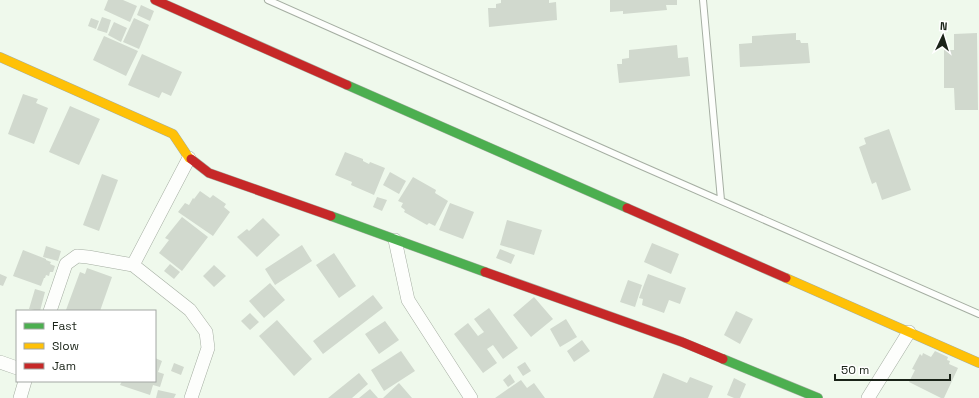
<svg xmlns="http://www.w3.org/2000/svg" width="979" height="398" viewBox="0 0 979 398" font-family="'Space Grotesk',sans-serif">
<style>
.building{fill:#d1d9ce}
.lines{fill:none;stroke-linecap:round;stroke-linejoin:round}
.lane-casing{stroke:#a5aea2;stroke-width:8}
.street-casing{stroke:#a5aea2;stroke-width:14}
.fast-casing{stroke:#a5aea2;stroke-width:10}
.slow-casing{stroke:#a5aea2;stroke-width:10}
.jam-casing{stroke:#a5aea2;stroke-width:10}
.lane{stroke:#fdfefc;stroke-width:6}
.street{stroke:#fdfefc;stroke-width:13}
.fast{stroke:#4caf50;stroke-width:9}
.slow{stroke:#ffc107;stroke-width:9}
.jam{stroke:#c62828;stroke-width:9}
</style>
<rect width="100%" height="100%" fill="#eff9ec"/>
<path class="building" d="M108 0H123L137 6 130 22 104 10Z
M501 0H549V3L556 2 557 20 489 27 488 8H496V4L501 3Z
M610 0H677V5H666L667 10 623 14V11L610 12Z
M141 5 154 11 150 21 137 15Z
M102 17 111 20 107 33 97 30Z
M91 18 99 21 96 29 88 26Z
M134 18 149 25 139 49 123 42Z
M114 22 127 28 121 42 108 35Z
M796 33V40H800L801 43H808L810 63 740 67 739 44 752 43V36Z
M977 33 978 110H955L954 88H944V50H954V34Z
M104 36 138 51 126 76 93 60Z
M677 45 678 58 688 57 690 76 619 83 617 64H622V59L629 58V50Z
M142 54 182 72 171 96 162 92 159 98 128 85Z
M23 94 38 99 36 103 48 108 34 144 8 134Z
M70 106 100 119 79 165 49 152Z
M889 129 911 190 882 200 876 182 872 184 859 147 866 144 864 138Z
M345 152 363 159V161L369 164 370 162 385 168 374 195 351 185 352 182 335 175Z
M390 172 406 181 399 194 383 185Z
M102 174 118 180 99 231 83 225Z
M413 177 436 190 435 193 448 201 435 226 429 223 427 225 404 212 405 210 401 207 403 203 398 201Z
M200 191 210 198 213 195 226 204 224 207 230 212 213 236 178 212 185 203 189 205 193 198 194 199Z
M377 197 387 200 382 211 373 207Z
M450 203 474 212 463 239 439 230Z
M182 217 208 237 182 271 159 253 169 240 165 238Z
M263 218 280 235 257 257 237 237 247 229 249 231Z
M507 220 542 230 534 255 500 245Z
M652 243 679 254 671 274 644 262Z
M302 245 312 261 275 285 265 269Z
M46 246 61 251 58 261 43 257Z
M500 249 515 255 511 264 496 258Z
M23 250 46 259V260L51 262 50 264 55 266 53 272H50L49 276 46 275 45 278H44L41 286 13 276Z
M334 253 356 286 339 298 316 265Z
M170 264 180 272 174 279 164 271Z
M214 265 226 276 214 287 203 276Z
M87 268 112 277 100 311 66 310 80 272 85 274Z
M0 274 7 277 3 286 0 285Z
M648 274 686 288 680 304 669 300 664 313 642 305 643 299 639 298Z
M628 280 642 285 635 307 620 302Z
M270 283 285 300 264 318 249 301Z
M35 289 45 292 40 311 29 309Z
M373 295 383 308 323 354 313 341Z
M534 297 553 319 531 337 513 315Z
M489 308 518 348 503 359 493 345 487 349 497 363 483 373 454 334 468 323 478 336 484 332 474 319Z
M736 311 753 319 740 344 724 335Z
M250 313 259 322 250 330 241 321Z
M566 319 577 337 560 347 550 329Z
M277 320 312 359 294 376 259 336Z
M385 321 399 340 379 354 365 334Z
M582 340 590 351 574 362 567 351Z
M401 351 415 371 384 391 371 370Z
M935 351 948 357 947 360 950 361 949 364 958 368 944 398H941L909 382 915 370 912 369 920 354 922 356 923 353 931 357Z
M155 358 162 361 158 372 164 374 160 387 153 385 150 395 120 385 122 381H155Z
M525 362 531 371 523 376 517 367Z
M174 363 184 367 181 375 171 371Z
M359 373 368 384 352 398H328Z
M663 373 687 383 690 377 713 386 708 398H653Z
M510 374 515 382 508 387 503 380Z
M734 378 746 384 740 398H734L727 395Z
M521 380 527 388 534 383 545 398H495Z
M399 383 412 398H383Z
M370 389 378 398H359Z
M158 390 176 394 174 398H156Z"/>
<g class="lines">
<defs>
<path id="lane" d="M268 0 637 164 979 314
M703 0 721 200"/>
<path id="street" d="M395 240 408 300 471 398
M133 265 189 158
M50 311 66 264 77 256 88 257 133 265 190 310 206 332 208 348 191 398
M0 362 17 368
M20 398 25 381
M868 398 909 332"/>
<path id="fast" d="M347 85 627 208
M331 216 485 272
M723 359 818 398"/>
<path id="slow" d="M0 57 173 134 189 158 191 159
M786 278 979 363"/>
<path id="jam" d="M155 0 347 85
M191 159 209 173 331 216
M627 208 786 278
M485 272 682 342 723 359"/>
</defs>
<use href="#lane" class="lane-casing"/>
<use href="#street" class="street-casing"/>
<use href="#fast" class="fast-casing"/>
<use href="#slow" class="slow-casing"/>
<use href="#jam" class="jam-casing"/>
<use href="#lane" class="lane"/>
<use href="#street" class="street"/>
<use href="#fast" class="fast"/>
<use href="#slow" class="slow"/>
<use href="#jam" class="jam"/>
</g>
<rect x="16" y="310" width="140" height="72" fill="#ffffff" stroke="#a3a7a3"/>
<rect x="24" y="323" width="20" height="6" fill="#4caf50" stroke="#a3a7a3"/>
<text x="52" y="330" font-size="12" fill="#1a2318">Fast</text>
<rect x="24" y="343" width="20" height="6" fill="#ffc107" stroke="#a3a7a3"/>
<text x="52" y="350" font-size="12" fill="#1a2318">Slow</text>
<rect x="24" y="363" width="20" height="6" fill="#c62828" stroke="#a3a7a3"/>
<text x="52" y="370" font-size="12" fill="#1a2318">Jam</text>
<g transform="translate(943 36) rotate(4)" stroke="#ffffff" stroke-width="3" paint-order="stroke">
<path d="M0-3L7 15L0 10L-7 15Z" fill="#1a2318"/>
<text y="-6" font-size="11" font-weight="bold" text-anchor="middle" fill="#1a2318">N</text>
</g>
<path d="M835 374v6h115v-6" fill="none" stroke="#1a2318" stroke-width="2"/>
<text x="841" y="374" font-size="12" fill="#1a2318" stroke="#ffffff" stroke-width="3" paint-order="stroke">50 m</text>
</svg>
